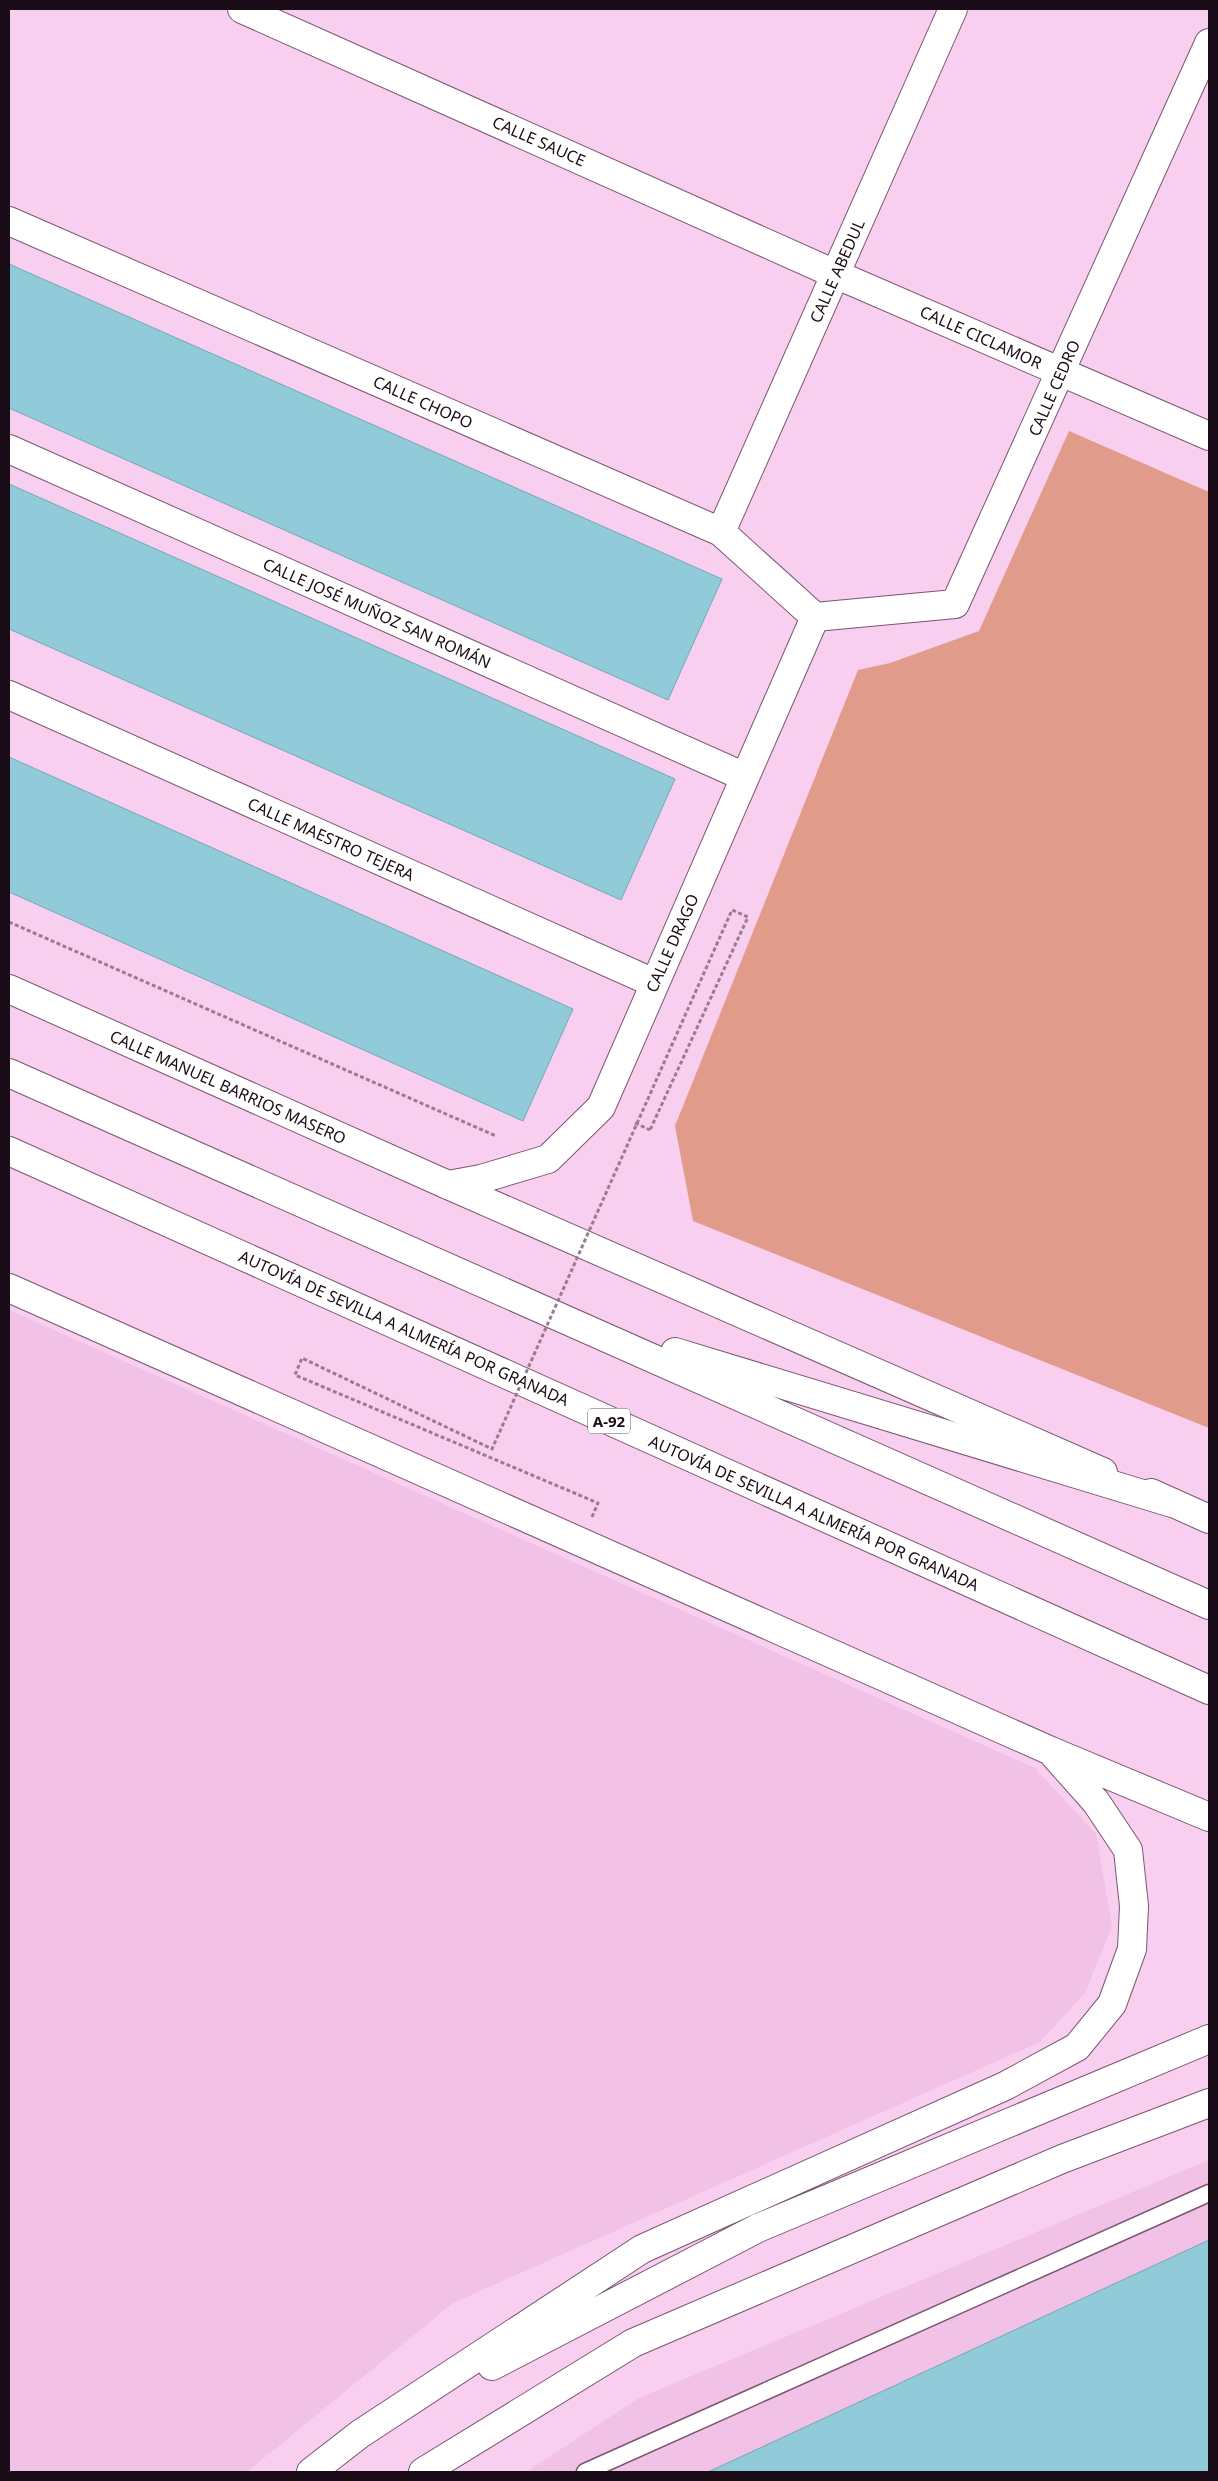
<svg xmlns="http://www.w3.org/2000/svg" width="1218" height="2481" viewBox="0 0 1218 2481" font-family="'Noto Sans',sans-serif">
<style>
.built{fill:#f1c1e6}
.green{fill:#e09b8b}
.building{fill:#91cad8;stroke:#71a9b6}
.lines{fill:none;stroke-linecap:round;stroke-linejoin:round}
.lane-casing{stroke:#795672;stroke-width:19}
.street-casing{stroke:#795672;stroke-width:30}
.secondary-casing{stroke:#795672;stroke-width:30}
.highway-casing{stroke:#795672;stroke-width:30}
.path{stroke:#997b93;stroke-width:3;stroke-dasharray:4 2.5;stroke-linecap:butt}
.lane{stroke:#fff;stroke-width:16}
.street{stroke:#fff;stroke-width:28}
.secondary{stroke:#fff;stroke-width:28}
.highway{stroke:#fff;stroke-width:28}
.path-bridge{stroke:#997b93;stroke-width:3;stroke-dasharray:4 2.5;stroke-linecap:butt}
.labels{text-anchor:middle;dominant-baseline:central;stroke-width:4.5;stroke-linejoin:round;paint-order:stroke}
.shield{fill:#fff;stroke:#5f555d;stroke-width:1}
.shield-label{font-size:15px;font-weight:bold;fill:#1a0c17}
.street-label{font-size:16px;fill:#1a0c17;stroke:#fff}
</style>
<rect width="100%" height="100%" fill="#f9cff0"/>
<path class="built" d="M9 1310 1035 1768 1096 1834 1112 1927 1085 1993 1040 2042 453 2303 247 2472H9Z
M1209 2160V2472H526L639 2398Z"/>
<path class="green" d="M1069 431 1209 492V1428L693 1221 675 1126 858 670 890 663 979 631Z"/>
<path class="building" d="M9 264 722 579 668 700 9 408Z
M9 484 675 779 621 900 9 629Z
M9 757 573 1009 523 1121 9 892Z
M1209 2240V2472H708Z"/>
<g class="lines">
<defs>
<path id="lane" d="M585 2472 1209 2193"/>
<path id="street" d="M242 9 835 274 1209 436
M9 221 721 532 815 617
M9 449 745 777
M721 532 953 9
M815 617 955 604 1209 43
M9 695 654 983
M448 1185 481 1179 548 1159 601 1107 815 617"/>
<path id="secondary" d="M9 989 448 1185 1103 1472
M9 1288 1051 1751 1209 1817
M1151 1493 1209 1519
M492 2366 758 2228 1209 2039
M311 2472 360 2434 642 2249 1005 2086 1077 2047 1112 2004 1132 1949 1134 1906 1128 1850 1096 1802 1055 1756
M423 2472 633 2343 1062 2159 1209 2103"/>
<path id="highway" d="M9 1073 1209 1605
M9 1151 1209 1690
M675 1352 1172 1503"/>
</defs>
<use href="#lane" class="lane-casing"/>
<use href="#street" class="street-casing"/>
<use href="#secondary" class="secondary-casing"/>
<use href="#highway" class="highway-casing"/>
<path class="path" d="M9 922 496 1136
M635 1123 650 1130"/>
<use href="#lane" class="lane"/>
<use href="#street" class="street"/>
<use href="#secondary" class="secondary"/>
<use href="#highway" class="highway"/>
<path class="path-bridge" d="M592 1517 598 1503 295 1375 302 1358 492 1449 732 910 748 917 650 1130"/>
</g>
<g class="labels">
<rect class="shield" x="588" y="1408.5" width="42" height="25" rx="4"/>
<g class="shield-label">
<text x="609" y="1421">A-92</text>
</g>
<g class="street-label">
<text transform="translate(539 141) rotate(24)">CALLE SAUCE</text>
<text transform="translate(837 271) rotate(-66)">CALLE ABEDUL</text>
<text transform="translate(981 337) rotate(24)">CALLE CICLAMOR</text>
<text transform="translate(1054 388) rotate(-66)">CALLE CEDRO</text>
<text transform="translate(423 402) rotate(24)">CALLE CHOPO</text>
<text transform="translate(377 613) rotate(24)">CALLE JOSÉ MUÑOZ SAN ROMÁN</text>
<text transform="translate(331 839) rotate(24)">CALLE MAESTRO TEJERA</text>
<text transform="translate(672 943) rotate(-66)">CALLE DRAGO</text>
<text transform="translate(228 1087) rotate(24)">CALLE MANUEL BARRIOS MASERO</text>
<text transform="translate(404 1328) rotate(24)">AUTOVÍA DE SEVILLA A ALMERÍA POR GRANADA</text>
<text transform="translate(814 1513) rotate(24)">AUTOVÍA DE SEVILLA A ALMERÍA POR GRANADA</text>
</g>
</g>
<rect width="1218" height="2481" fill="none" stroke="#1a0c17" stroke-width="20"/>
</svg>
